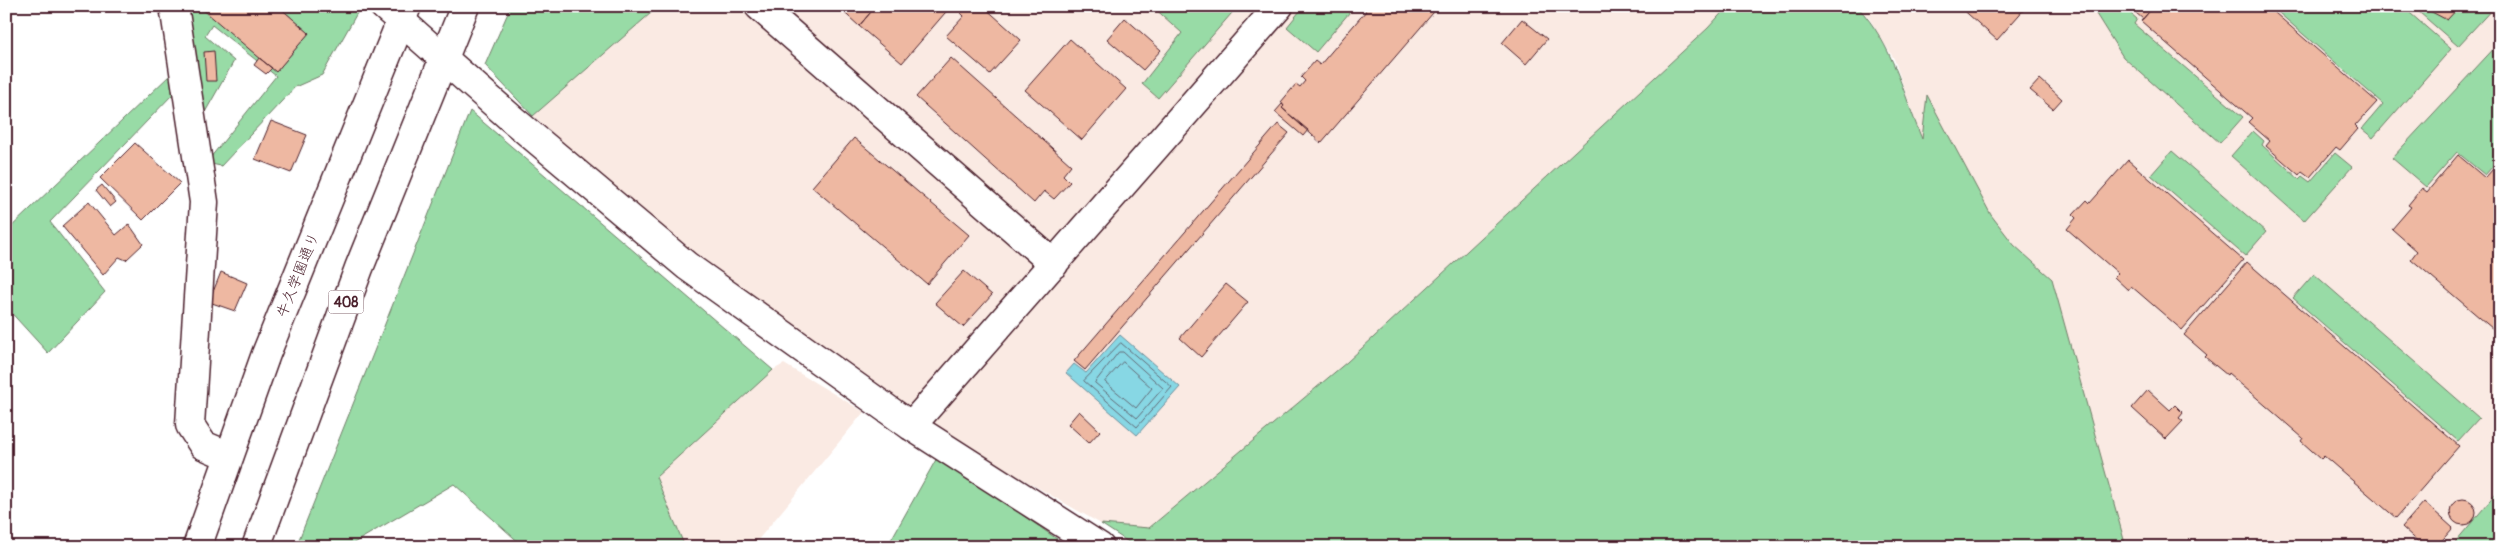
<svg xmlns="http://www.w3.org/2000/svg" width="2506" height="553" viewBox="0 0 2506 553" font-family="Pangolin,'Klee One',sans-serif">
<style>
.built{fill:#faeae3}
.green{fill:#98dba6;stroke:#717d68}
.water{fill:#87d7e4;stroke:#6f8d9a}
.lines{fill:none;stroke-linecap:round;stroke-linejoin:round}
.shore{stroke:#626975;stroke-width:1}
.building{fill:#eeb8a2;stroke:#4a1f2b}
.minor-casing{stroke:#4a1f2b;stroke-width:31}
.highway-casing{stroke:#4a1f2b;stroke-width:31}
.minor{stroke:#fff;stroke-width:28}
.highway{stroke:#fff;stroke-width:28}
.labels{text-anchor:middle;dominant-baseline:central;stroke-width:4.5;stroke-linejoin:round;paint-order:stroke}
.shield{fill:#fff;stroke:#80626b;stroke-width:1}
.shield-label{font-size:14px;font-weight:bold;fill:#4a1f2b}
.street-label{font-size:15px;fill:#4a1f2b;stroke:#fff}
</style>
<rect width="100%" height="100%" fill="#fff"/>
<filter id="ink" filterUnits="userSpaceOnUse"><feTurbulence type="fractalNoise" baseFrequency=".02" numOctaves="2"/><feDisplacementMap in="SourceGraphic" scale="10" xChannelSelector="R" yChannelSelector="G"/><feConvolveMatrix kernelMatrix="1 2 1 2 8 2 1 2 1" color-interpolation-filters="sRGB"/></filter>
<g filter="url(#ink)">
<path class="built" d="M659 6H1728L1708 28 1347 362 1149 528 1101 524 937 430 705 266 533 116Z
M1857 6H2500V547H2051L1922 140 1894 59 1869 18Z
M784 364 864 412 752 547H680L656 477 773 370Z"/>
<path class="green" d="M184 6H201L276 72 309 33 278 6H361L322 75 295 87 221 166 206 163 276 76 212 25 205 36 234 61 204 114Z
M511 6H659L533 116 485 65Z
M1152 6H1238L1158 98 1142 84 1182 33Z
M1304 6H1355L1316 52 1287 27Z
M1728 6H1857C1894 46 1902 91 1922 139L1927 95 1991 215 2014 245 2052 279 2126 547H1136L1101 524 1149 528 1347 362 1708 28Z
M2091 6H2122L2137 19 2134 24 2243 117 2220 143 2123 57Z
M2271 6H2402L2451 49 2373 138 2362 129 2383 104Z
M2412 6H2495L2458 46Z
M2500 42V172L2493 166 2485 175 2457 152 2426 187 2392 158Z
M171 74 173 94 50 222 105 292 48 353 6 307V232Z
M470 111 773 370 656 477 685 547H524L454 484 347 547H296Z
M2253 131 2264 141 2262 145 2299 179 2302 176 2310 182 2335 153 2352 167 2304 221 2231 156Z
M2172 151 2266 232 2245 256 2151 175Z
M2314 274 2479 418 2458 441 2293 298Z
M938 456 1057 539 1068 547H887Z
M2500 489V547H2451Z"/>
<path class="water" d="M1120 335 1180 387 1137 435 1066 373 1074 364 1086 373Z"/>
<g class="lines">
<path class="shore" d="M1121 343 1172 387 1137 427 1084 381Z
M1119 352H1123L1163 388 1137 418 1095 383Z
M1123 362 1152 388 1136 408 1105 382Z"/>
</g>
<path class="building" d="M278 6 309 33 276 72 200 7Z
M837 6H876L859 26Z
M876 6H951L902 63 859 26Z
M954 6H983L1021 40 990 74 946 36 964 16Z
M1366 6H1439L1321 143 1282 108 1284 106 1281 102 1296 84 1300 87 1305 81 1301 77 1315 61 1320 65 1366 11 1364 9Z
M1959 6H2026V7L1997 40Z
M2128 6H2154L2143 19Z
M2154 6H2267L2377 102 2355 126 2358 129 2340 150 2336 147 2310 177 2302 171 2299 175 2266 146 2270 141 2248 122 2252 118 2141 21Z
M2431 6H2466L2463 11 2459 7 2447 20 2430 11 2433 8Z
M1125 18 1161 50 1143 70 1107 39Z
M1522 19 1547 39 1526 64 1502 43Z
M1070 39 1126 89 1082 140 1025 90Z
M214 51 216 81H206L204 52Z
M259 58 272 68 266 74 254 65Z
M951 58 1071 165 1063 175 1070 182 1054 199 1044 191 1034 203 916 97Z
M2040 79 2062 99 2053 109 2030 90Z
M1282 104 1284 106 1282 108 1308 130 1303 136 1275 112Z
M271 121 307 135 291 173 255 159Z
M1278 124 1289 133 1085 370 1074 361Z
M854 138 969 235 927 284 812 187Z
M135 143 180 183 143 220 100 178Z
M2458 155 2485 178 2494 168 2500 174V335L2411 259 2417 251 2392 229 2411 207 2408 205 2422 188 2427 192Z
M2128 160 2243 260 2182 330 2131 286 2128 290 2114 277 2118 273 2067 229 2076 218 2073 215 2087 200 2090 203Z
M102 185 116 202 110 207 96 190Z
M89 202 116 235 129 224 143 244 126 260 119 257 103 275 62 226Z
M2247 262 2459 446 2396 518 2324 456 2321 459 2301 441 2303 438 2228 373 2227 375 2205 357 2207 355 2184 335Z
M964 271 992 295 963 327 935 303Z
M221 272 247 283 235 311 209 302Z
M1226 284 1248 302 1201 357 1180 338Z
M2148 390 2170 410 2175 405 2183 413 2179 418 2183 421 2166 439 2132 408Z
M1079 411 1100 431 1089 443 1068 424Z
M2450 512a13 13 0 1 1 26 0a13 13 0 1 1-26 0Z
M2424 502 2453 528 2436 547H2424L2402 527Z"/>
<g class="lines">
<defs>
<path id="minor" d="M174 6 204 202 190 425 203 445 229 456
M384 6 512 119 687 266 911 426 1100 547
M759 6 1054 264
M911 426 1279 6"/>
<path id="highway" d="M197 547 266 354 407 6
M256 547 359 268 465 6"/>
</defs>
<use href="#minor" class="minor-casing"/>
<use href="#highway" class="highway-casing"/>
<use href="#minor" class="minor"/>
<use href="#highway" class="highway"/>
</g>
</g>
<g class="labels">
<rect class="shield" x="328.5" y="290.5" width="35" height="23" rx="4"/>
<g class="shield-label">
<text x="346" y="302">408</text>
</g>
<g class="street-label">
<text transform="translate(298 275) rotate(-68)">牛久学園通り</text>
</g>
</g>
<rect width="2506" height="553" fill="none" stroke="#fff" stroke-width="25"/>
<rect x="12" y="12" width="2481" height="528" fill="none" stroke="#4a1f2b" stroke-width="2" filter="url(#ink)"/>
</svg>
